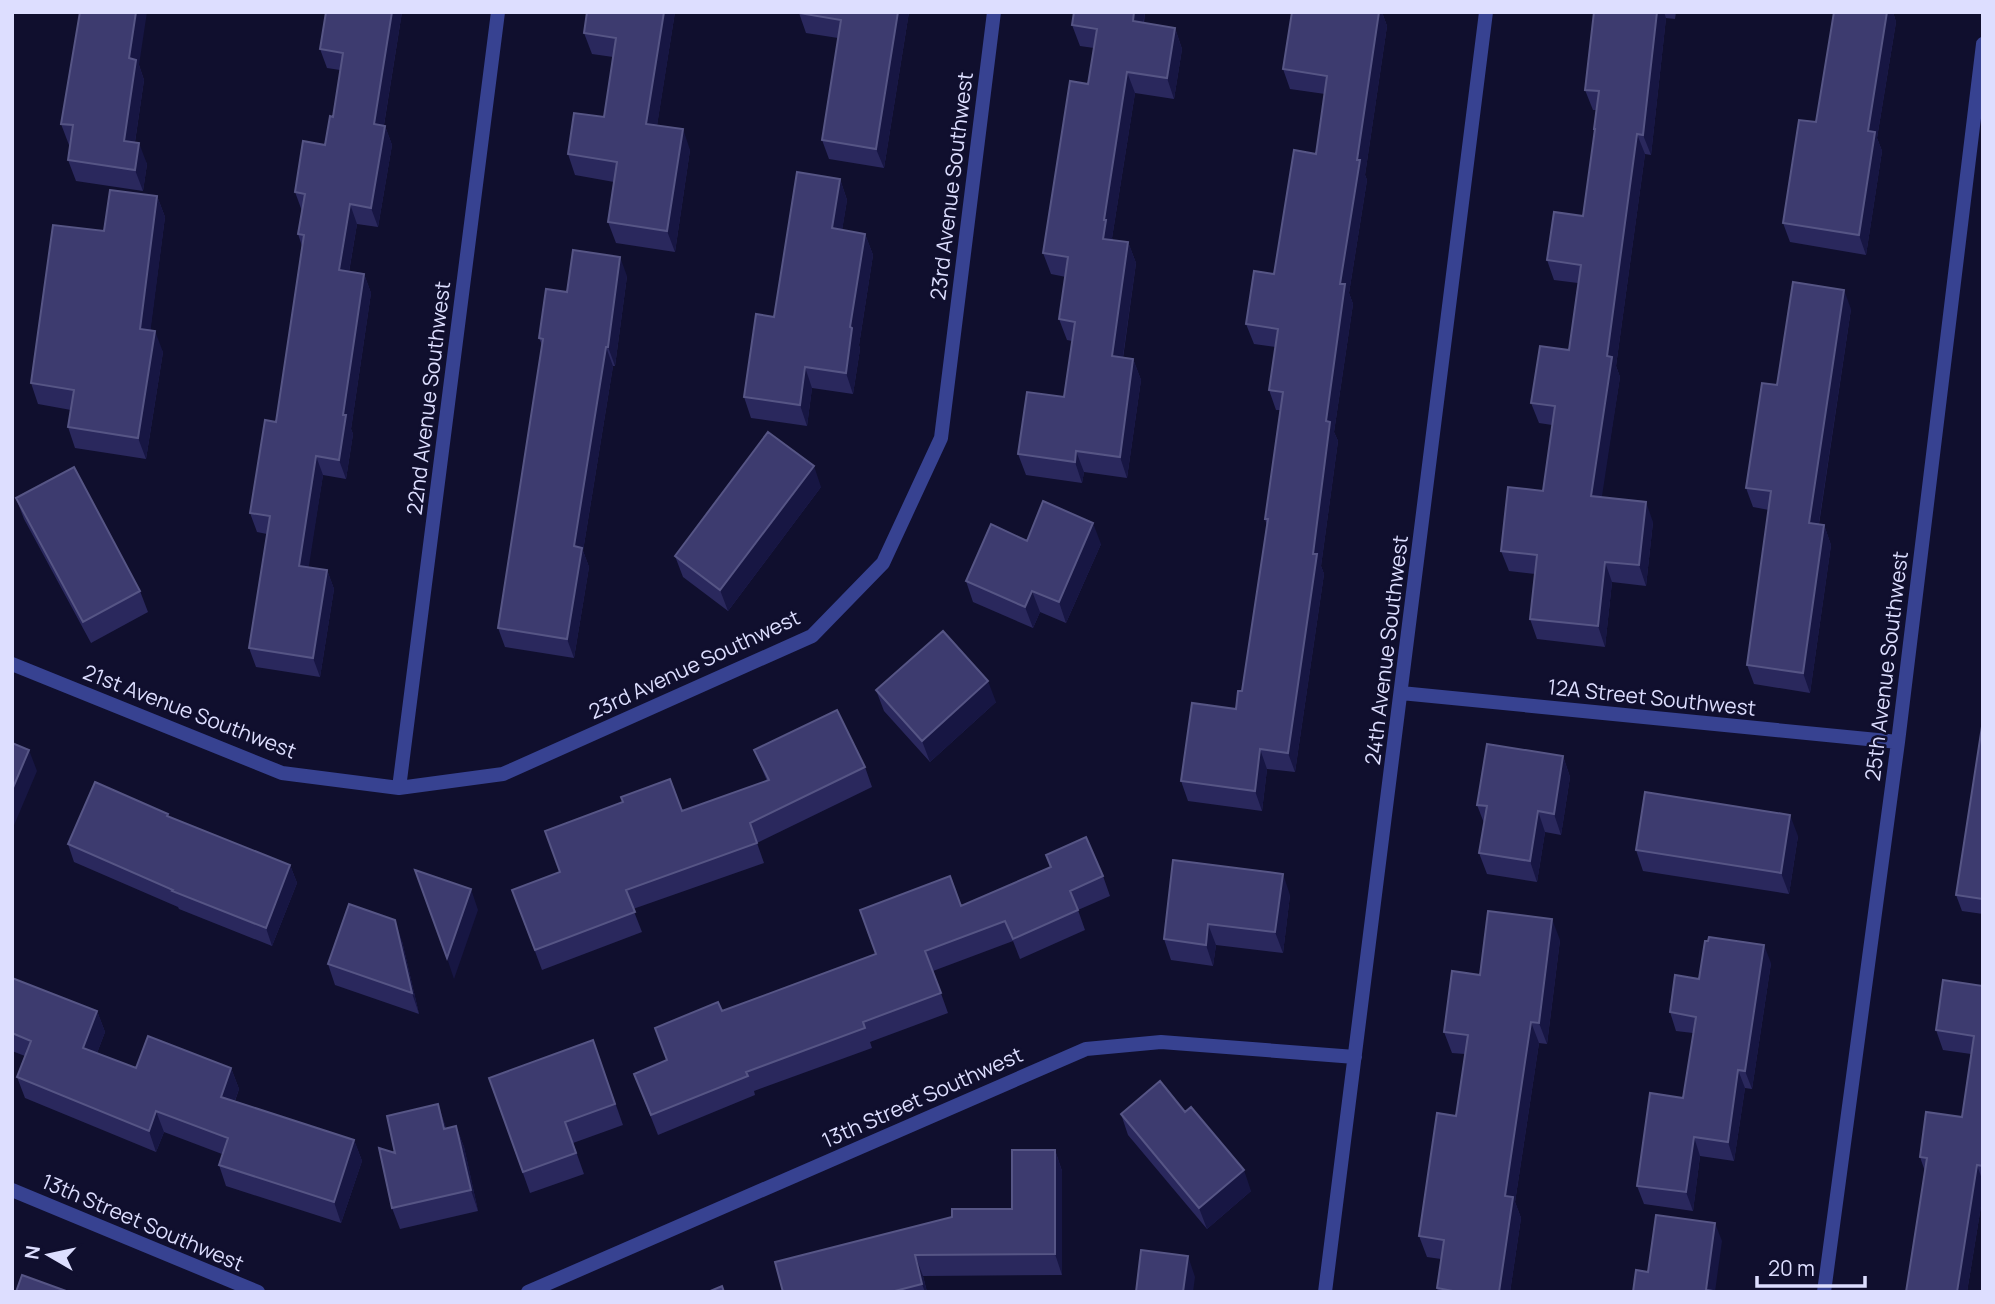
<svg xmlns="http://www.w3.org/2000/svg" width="1995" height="1304" viewBox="0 0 1995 1304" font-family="Manrope,sans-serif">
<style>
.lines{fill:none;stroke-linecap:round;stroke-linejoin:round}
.minor{stroke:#374291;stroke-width:14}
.wall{fill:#2a285d}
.shaded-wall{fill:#171643}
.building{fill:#3d3b6f;stroke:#565585;stroke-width:2}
.labels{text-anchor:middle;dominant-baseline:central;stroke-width:5;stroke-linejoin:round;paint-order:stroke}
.street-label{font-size:21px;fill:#dddeff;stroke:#100f2e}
</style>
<rect width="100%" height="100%" fill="#100f2e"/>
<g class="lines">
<path class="minor" d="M12 664 282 773 399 788 503 774 812 636 883 563 941 438 994 12
M1401 693 1898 742
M399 788 498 12
M12 1190 258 1292
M528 1292 1086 1049 1161 1042 1355 1057
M1325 1292 1486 12
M1824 1292 1898 742 1983 44"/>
</g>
<path class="wall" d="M326 12H402L384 125 385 126 392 145 378 227 357 224 349 272 364 274 371 293 351 429 353 434 346 479 323 475 308 567 327 570 334 589 320 677 256 667 249 648 267 534 257 532 250 513 276 422 302 246 298 234 302 211 295 192 325 145 333 117 340 70 327 68 320 49Z
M675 12 657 125 690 150 675 252 616 243 608 222 614 182 575 175 568 154 604 117 613 57 592 54 584 33Z
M909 12 884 168 829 159 822 140 838 38 806 33 799 13Z
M1074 12H1145L1144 23 1175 28 1182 49 1174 99 1135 93 1112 238 1113 240 1128 242 1136 263 1123 358 1133 359 1141 380 1127 478 1084 472 1082 483 1026 475 1018 454 1064 397 1072 341 1067 340 1059 319 1066 277 1051 274 1043 253 1088 84 1094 48 1080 46 1072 25Z
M1292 12H1383V15L1387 26 1365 175 1367 180 1349 293 1353 304 1334 432 1338 441 1321 566 1324 574 1295 772 1267 769 1262 811 1188 801 1181 781 1236 709 1242 691 1267 526 1265 519 1280 410H1276L1269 390 1276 347 1254 344 1246 324 1274 274 1316 154 1325 94 1290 89 1283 69Z
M1594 12H1676L1675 19 1666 18 1651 155 1645 154 1616 366 1620 377 1601 497 1653 522 1646 586 1612 582 1605 647 1537 639 1530 619 1535 574 1509 571 1501 551 1543 491 1552 425 1539 423 1531 403 1569 350 1578 283 1554 280 1547 260 1583 216 1595 132 1594 129 1596 110H1593L1585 90Z
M1834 12H1893L1896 22 1877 138 1882 151 1866 255 1790 242 1783 223 1816 122Z
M139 65 144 80 135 142 147 164 143 191 76 181 68 160 70 145H69L61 124Z
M840 179 847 200 842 230 865 234 873 255 859 345 860 349 853 394 812 388 807 426 751 418 744 397 774 317Z
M157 196 165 217 150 331 163 352 146 459 75 448 68 427 71 410 38 404 31 383Z
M627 276 615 366H613L583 551 589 567 574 658 505 647 498 628 542 345 539 338Z
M1851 309 1819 524 1824 525 1831 545 1810 693 1754 684 1747 665 1769 510 1753 507 1746 488 1777 385Z
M821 487 728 611 683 577 675 556Z
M16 498 140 591 148 612 91 643 24 519Z
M1027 541 1101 544 1066 623 1040 612 1033 628 973 602 966 581Z
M876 690 996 702 930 762 884 711Z
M1983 720V914L1962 911 1956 895Z
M754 750 865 767 872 787 757 843 764 863 633 909 642 932 542 970 512 890 560 872 682 811 767 781Z
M1563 756 1570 777 1561 835 1545 832 1537 882 1487 874 1479 853 1484 823 1477 805Z
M169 817 290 865 297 883 272 946 179 909 178 907 74 862 68 844Z
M1798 836 1789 894 1643 871 1636 850Z
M1103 876 1110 896 1078 910 1085 930 1020 959 1013 941 933 971 948 1013 870 1042 872 1048 754 1091 755 1095 658 1135 634 1074 667 1061 655 1028 722 1011 876 954 961 906Z
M1290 895 1283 953 1216 945 1213 966 1171 960 1164 939Z
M1560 940 1547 1044 1539 1043 1515 1202 1521 1218 1510 1292H1438L1437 1288 1441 1259 1427 1257 1419 1236 1456 1116 1465 1054 1452 1053 1444 1032 1480 975Z
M402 941 419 1014 335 985 328 964Z
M1771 963 1752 1089 1745 1088 1734 1161 1700 1156 1693 1211 1644 1204 1637 1186 1683 1098 1693 1033 1676 1031 1670 1012 1699 979Z
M12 978 97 1011 105 1032 97 1053 136 1068H231L239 1089 235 1101 354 1140 362 1161 341 1223 226 1186 219 1165 222 1154 164 1132 156 1152 25 1098 17 1077 25 1056 12 1051Z
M1983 986V1194L1967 1292 1920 1157 1962 1117 1971 1054 1943 1050 1936 1030Z
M593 1040 623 1125 573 1143 584 1174 530 1193 489 1078Z
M438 1104 446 1128 456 1126 464 1147 478 1211 400 1229 392 1208 395 1153Z
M1121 1114 1251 1191 1207 1229 1128 1135Z
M1055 1150 1062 1171V1275L923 1276 927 1292H783L1012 1209Z"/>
<path class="shaded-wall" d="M136 12H147L139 65 144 80 132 162 124 141 129 58Z
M392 12H402L381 143 374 124Z
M664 12H675L654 145 646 124Z
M898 12H909L884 168 876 149Z
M1134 12H1145L1140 42 1133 21Z
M1377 12H1383V15L1387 26 1365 175 1367 180 1349 293 1353 304 1334 432 1338 441 1321 566 1324 574 1295 772 1288 753 1313 554 1340 284Z
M1657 12H1664L1666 18 1651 155 1643 135Z
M1887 12H1893L1896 22 1877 138 1882 151 1866 255 1859 235 1868 131Z
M1175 28 1182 49 1174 99 1167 78Z
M1127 72 1135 93 1112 238 1113 241 1103 239 1104 220Z
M385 126 392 145 378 227 371 208Z
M683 129 690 150 675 252 667 231Z
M1637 134 1645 154 1616 366 1620 377 1599 516 1591 496 1607 356Z
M139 143 147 164 143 191 135 170Z
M840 179 847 200 839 249 832 228Z
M157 196 165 217 148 350 140 329Z
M350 204 357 224 346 289 339 270Z
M865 234 873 255 859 345 860 349 853 394 846 373 850 327Z
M1128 242 1136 263 1120 377 1112 356Z
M620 257 627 276 615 366 608 347Z
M364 274 371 293 351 429 353 434 346 479 339 460 343 415Z
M1844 290 1851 309 1816 542 1809 523Z
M155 331 163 352 146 459 138 438Z
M606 347 613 366 583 551 589 567 574 658 567 639 574 546Z
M1133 359 1141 380 1127 478 1120 457Z
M805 367 812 388 807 426 800 405Z
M1076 451 1084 472 1082 483 1075 462Z
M316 456 323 475 306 585 299 566Z
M814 466 821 487 728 611 720 590Z
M1646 502 1653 522 1646 586 1639 565Z
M1093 523 1101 544 1066 623 1059 602Z
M1824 525 1831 545 1810 693 1803 673Z
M1605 562 1612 582 1605 647 1598 626Z
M327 570 334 589 320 677 313 658Z
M1032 591 1040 612 1033 628 1025 607Z
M988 681 996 702 930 762 922 741Z
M1260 749 1267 769 1262 811 1255 791Z
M29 750 37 771 12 830V790Z
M1563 756 1570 777 1561 835 1554 814Z
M1538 811 1545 832 1537 882 1530 861Z
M1790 815 1798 836 1789 894 1781 873Z
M290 865 297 883 272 946 266 928Z
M1283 874 1290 895 1283 953 1275 932Z
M471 889 478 910 454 979 447 958Z
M1552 919 1560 940 1547 1044 1539 1023Z
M395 920 402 941 419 1014 412 993Z
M1208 924 1216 945 1213 966 1206 945Z
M1764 945 1771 963 1752 1089 1745 1071Z
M97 1011 105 1032 91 1069 83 1048Z
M1531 1022 1539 1043 1515 1202 1521 1218 1510 1292H1499L1505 1196Z
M231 1068 239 1089 229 1117 221 1097Z
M1738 1070 1745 1088 1734 1161 1728 1142Z
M438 1104 445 1125 451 1150 444 1129Z
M156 1111 164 1132 156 1152 149 1131Z
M456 1126 464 1147 478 1211 471 1190Z
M1694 1137 1700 1156 1693 1211 1686 1192Z
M354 1140 362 1161 341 1223 334 1202Z
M1055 1150 1062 1171V1275L1055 1254Z
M1977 1165 1983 1182V1194L1967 1292H1957Z
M1244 1170 1251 1191 1207 1229 1199 1208Z
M1715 1223 1722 1241 1715 1292 1706 1290Z
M915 1255 923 1276 927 1292H925L922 1284Z
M1188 1256 1195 1277 1193 1292H1183Z"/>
<path class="building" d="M80 12H136L129 58 136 60 124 141 139 143 135 170 68 160 73 125 61 124Z
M326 12H392L374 124 385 126 371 208 350 204 339 270 364 274 343 415H346L339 460 316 456 299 566 327 570 313 658 249 648 270 516 250 513 265 420 276 422 304 235 298 234 305 194 295 192 303 141 325 145 330 116 333 117 343 53 320 49Z
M587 12H664L646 124 683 129 667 231 608 222 617 162 568 154 574 113 604 117 616 38 584 33Z
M799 12H898L876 149 822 140 841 20 799 13Z
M1074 12H1134L1133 21 1175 28 1167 78 1127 72 1104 220H1106L1103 239 1128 242 1112 356 1133 359 1120 457 1076 451 1075 462 1018 454 1027 392 1064 397 1075 322 1059 319 1068 257 1043 253 1070 81 1088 84 1097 29 1072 25Z
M1292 12H1379L1357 160H1360L1340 284H1345L1326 421 1330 422 1313 554H1317L1288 753 1260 749 1255 791 1181 781 1192 703 1236 709 1238 691H1242L1268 519H1265L1283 392 1269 390 1278 329 1246 324 1254 271 1274 274 1294 150 1316 154 1327 76 1283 69Z
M1594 12H1657L1643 135 1637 134 1607 356 1612 357 1591 496 1646 502 1639 565 1605 562 1598 626 1530 619 1537 555 1501 551 1508 487 1543 491 1555 406 1531 403 1540 346 1569 350 1581 265 1547 260 1554 212 1583 216 1595 129H1594L1599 91 1585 90Z
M1834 12H1887L1868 131 1875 132 1859 235 1783 223 1799 120 1816 122Z
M797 172 840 179 832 228 865 234 850 327 852 328 846 373 805 367 800 405 744 397 756 314 774 317Z
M110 190 157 196 140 329 155 331 138 438 68 427 74 390 31 383 53 225 104 231Z
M573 250 620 257 608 347H606L574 546 582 548 567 639 498 628 543 339 539 338 546 289 567 292Z
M1793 282 1844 290 1809 523 1824 525 1803 673 1747 665 1771 491 1746 488 1762 383 1777 385Z
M768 432 814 466 720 590 675 556Z
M74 467 140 591 83 622 16 498Z
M1043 501 1093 523 1059 602 1032 591 1025 607 966 581 991 524 1027 541Z
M943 631 988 681 922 741 876 690Z
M837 710 865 767 750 823 757 843 626 890 635 912 535 950 512 890 560 872 545 831 623 802 621 797 670 779 682 811 769 780 754 750Z
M1983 720V899L1956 895Z
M12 743 29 750 12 790Z
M1487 744 1563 756 1554 814 1538 811 1530 861 1479 853 1487 806 1477 805Z
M95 782 168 814 167 816 290 865 266 928 172 891 173 890 68 844Z
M1645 792 1790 815 1781 873 1636 850Z
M1086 837 1103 876 1070 891 1078 910 1013 939 1005 921 925 951 941 993 863 1022 865 1028 746 1072 748 1076 651 1115 634 1074 667 1060 655 1028 718 1002 722 1011 876 954 860 910 950 876 961 906 1051 867 1046 855Z
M1173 860 1283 874 1275 932 1208 924 1206 945 1164 939Z
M415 870 471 889 447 958Z
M349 904 395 920 412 993 328 964Z
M1488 911 1552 919 1539 1023 1531 1022 1505 1196 1513 1197 1499 1292H1458L1437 1288 1444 1240 1419 1236 1437 1113 1456 1116 1468 1035 1444 1032 1452 971 1480 975Z
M1709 937 1764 945 1745 1071 1738 1070 1728 1142 1694 1137 1686 1192 1637 1186 1650 1093 1683 1098 1696 1017 1670 1012 1675 975 1699 979 1705 941H1708Z
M12 978 97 1011 83 1048 136 1068 148 1036 231 1068 221 1097 354 1140 334 1202 219 1165 228 1138 156 1111 149 1131 17 1077 31 1041 12 1033Z
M1943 980 1983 986V1166L1977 1165 1957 1292H1906L1927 1158 1920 1157 1926 1112 1962 1117 1974 1036 1936 1030Z
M593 1040 615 1104 565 1122 576 1153 523 1172 489 1078Z
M1160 1081 1185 1112 1191 1107 1244 1170 1199 1208 1121 1114Z
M438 1104 444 1129 456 1126 471 1190 392 1208 379 1148 395 1153 387 1116Z
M1012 1150H1055V1254L915 1255 922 1284 891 1292H783L775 1262 952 1217V1209H1012Z
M1656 1215 1715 1223 1706 1290 1720 1292H1633L1636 1270 1648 1272Z
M1141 1250 1188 1256 1183 1292H1136Z
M22 1275 66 1291 65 1292H16Z
M722 1286 724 1292H708Z"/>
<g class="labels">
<g class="street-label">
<text transform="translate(951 186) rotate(-83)">23rd Avenue Southwest</text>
<text transform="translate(428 398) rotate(-83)">22nd Avenue Southwest</text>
<text transform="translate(1386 650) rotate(-83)">24th Avenue Southwest</text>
<text transform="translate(694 664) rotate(-25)">23rd Avenue Southwest</text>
<text transform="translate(1886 666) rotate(-83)">25th Avenue Southwest</text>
<text transform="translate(1652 697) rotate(6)">12A Street Southwest</text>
<text transform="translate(190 711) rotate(21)">21st Avenue Southwest</text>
<text transform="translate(922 1097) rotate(-24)">13th Street Southwest</text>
<text transform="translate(143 1222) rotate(23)">13th Street Southwest</text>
</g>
</g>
<rect width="1995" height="1304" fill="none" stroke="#dddeff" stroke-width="28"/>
<g transform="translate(49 1255) rotate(279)" stroke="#100f2e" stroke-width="5" paint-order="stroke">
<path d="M0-5L12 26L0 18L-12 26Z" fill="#dddeff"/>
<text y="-10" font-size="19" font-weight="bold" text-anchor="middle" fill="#dddeff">N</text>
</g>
<path d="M1757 1276v10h108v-10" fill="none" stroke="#dddeff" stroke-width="3.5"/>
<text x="1768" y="1276" font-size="21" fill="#dddeff" stroke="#100f2e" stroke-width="5" paint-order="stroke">20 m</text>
</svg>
